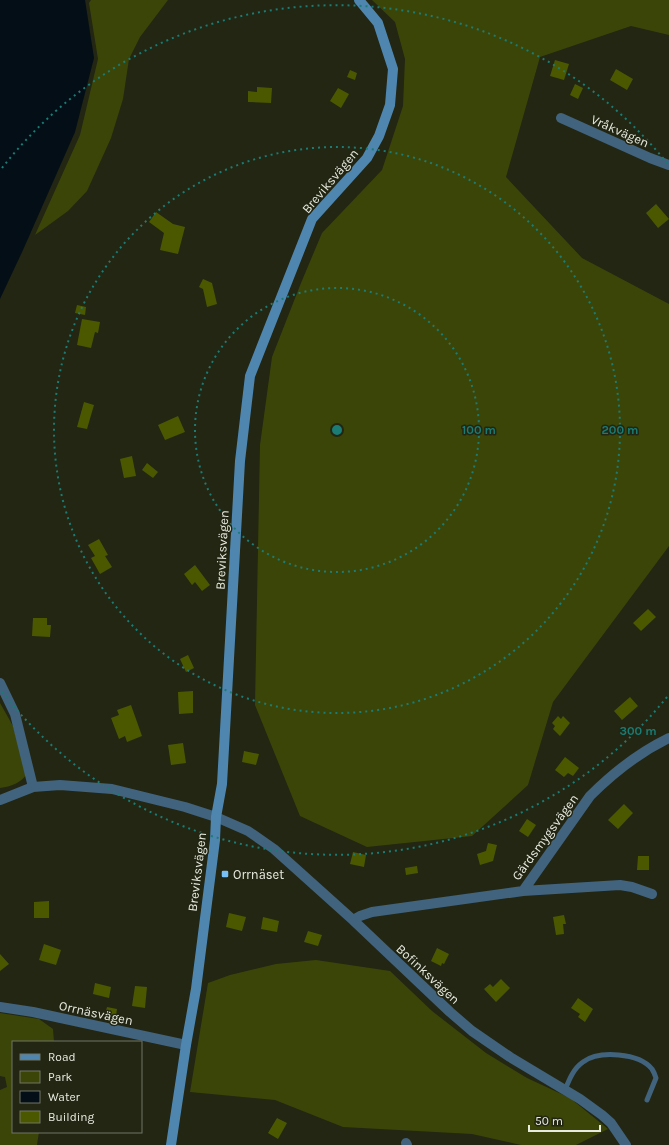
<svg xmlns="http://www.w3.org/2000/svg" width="669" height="1145" viewBox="0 0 669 1145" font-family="Karla,sans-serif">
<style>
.green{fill:#3c4508}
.water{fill:#040e17}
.building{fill:#4c5800}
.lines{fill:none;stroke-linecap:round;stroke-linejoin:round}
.lane{stroke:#41637d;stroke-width:5}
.street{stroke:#41637d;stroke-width:10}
.secondary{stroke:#4f86b0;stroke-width:10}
.ring{fill:none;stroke:#1a7c74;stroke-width:2;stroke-dasharray:2 4}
.poi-dot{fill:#76c0f7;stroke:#222613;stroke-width:1.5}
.labels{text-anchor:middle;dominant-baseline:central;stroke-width:3;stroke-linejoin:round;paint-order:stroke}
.street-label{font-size:13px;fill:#e7eade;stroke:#222613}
.poi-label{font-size:13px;fill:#e7eade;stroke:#222613;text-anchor:start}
.centre{fill:#1a7c74;stroke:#222613;stroke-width:2}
.ring-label{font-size:12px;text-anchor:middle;font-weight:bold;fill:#1a7c74;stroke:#222613;stroke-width:3;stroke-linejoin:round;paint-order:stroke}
</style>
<rect width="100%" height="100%" fill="#222613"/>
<path class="green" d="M91 0H168L140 37 129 59 123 99 111 138 87 191 68 211 35 235 80 135 98 59 89 3Z
M372 0H669V35L631 26 540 57 506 177 582 258 669 304V546L553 702 528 785 472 836 367 847 300 816 255 705 260 445 272 357 301 283 322 233 382 170 403 106 405 59 395 22Z
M0 703 13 726 27 774C19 784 12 786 0 788Z
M316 960 390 971 432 1011 486 1053 527 1078 570 1098 608 1129 576 1145H521L472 1134 343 1127 275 1100 190 1092 208 983 230 975 276 964Z
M0 1013 39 1019 53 1029 54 1042H13V1132H39L37 1145H0V1090L7 1087 5 1077 0 1076Z"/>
<path class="water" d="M0 0H85L94 58 75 132 23 250 0 299Z"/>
<path class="building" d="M555 60 569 64 564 80 550 76Z
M616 69 633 79 627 90 610 80Z
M350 70 357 73 355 80 347 77Z
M575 84 583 88 578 99 570 95Z
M257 87 272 88 271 103 248 102V91L257 92Z
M338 88 349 94 341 108 330 101Z
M656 204 669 219 658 228 646 213Z
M156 212 173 224 185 227 178 254 160 250 164 233 149 222Z
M203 279 212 283 217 304 207 307 203 289 199 287Z
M77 305 86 307 85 315 75 313Z
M82 319 100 322 98 333 95 332 91 348 77 345Z
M84 402 94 405 87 429 77 427Z
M178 416 185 432 165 440 158 425Z
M132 456 136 476 124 478 120 459Z
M147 463 158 472 153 478 142 470Z
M99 539 108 555 105 556 112 567 100 574 91 558 95 556 88 545Z
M195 565 210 585 202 591 195 582 192 585 184 574Z
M648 609 656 617 641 631 633 623Z
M33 618H47V625H51L50 637 32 636Z
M188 655 194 668 186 672 180 659Z
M193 691V713L179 714 178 692Z
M630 697 638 706 622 720 614 711Z
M131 705 142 736 127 742 125 736 119 739 111 718 119 715 117 710Z
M558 716 561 719 563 716 570 723 560 736 553 729 555 726 552 723Z
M183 743 186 763 171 765 168 745Z
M244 751 259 754 256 765 242 762Z
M565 757 579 768 573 776 568 773 564 777 555 770Z
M624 804 633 813 618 829 608 820Z
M527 819 536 825 528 837 519 831Z
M488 843 497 845 493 861 480 865 477 854 486 851Z
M353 852 366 855 364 867 350 864Z
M638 856H649V870H637Z
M417 866 418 873 406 875 405 868Z
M49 901V918H34V902Z
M229 913 246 917 242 931 226 927Z
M564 915 566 924H563L564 934 556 935 553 917Z
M263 917 279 921 277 932 261 929Z
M308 931 322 935 318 946 304 942Z
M44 944 61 950 56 965 39 960Z
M437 948 449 954 444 964 442 963 441 966 431 961Z
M0 954 9 964 0 971Z
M501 979 510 988 496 1002 484 989 490 984 493 987Z
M95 983 111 987 109 998 93 994Z
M135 986 147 987 145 1008 132 1006Z
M578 998 593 1009 585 1022 578 1017 580 1014 571 1008Z
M107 1007 117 1009 116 1016 105 1014Z
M277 1118 287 1123 278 1139 268 1133Z"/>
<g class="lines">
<path class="lane" d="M565 1090C569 1080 573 1069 583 1062 599 1050 639 1053 652 1069 654 1072 655 1075 656 1078L647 1100"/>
<path class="street" d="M561 118 650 158 669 165
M0 683 15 714 33 787
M0 800 33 787 60 785 112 789 185 807 216 817 248 831 274 849 353 920 450 1012 472 1031 510 1057 580 1099 602 1115 611 1123 626 1145
M523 891 620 885 632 887 652 894
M353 920 360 916 372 912 523 891 590 796C613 773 640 752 669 738
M0 1007 33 1012 186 1045
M406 1143 407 1145"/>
<path class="secondary" d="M171 1145 186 1045 196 989 215 840 216 817 222 784 240 461 250 376 312 219 367 158 379 136 390 105 393 69 378 23 359 0"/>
</g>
<g class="ring">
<circle cx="337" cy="430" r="142"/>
<circle cx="337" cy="430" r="283"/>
<path d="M667 697A425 425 0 0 1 2 692M2 168A425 425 0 0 1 667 163"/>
</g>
<rect class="poi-dot" x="221" y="870" width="8" height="8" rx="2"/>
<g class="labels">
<g class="street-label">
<text transform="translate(620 131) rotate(24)">Vråkvägen</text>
<text transform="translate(330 181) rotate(-50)">Breviksvägen</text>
<text transform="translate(222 550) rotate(-87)">Breviksvägen</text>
<text transform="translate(545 837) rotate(-54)">Gärdsmygsvägen</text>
<text transform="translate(197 872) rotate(-83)">Breviksvägen</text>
<text transform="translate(428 974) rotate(43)">Bofinksvägen</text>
<text transform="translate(96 1013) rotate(12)">Orrnäsvägen</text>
</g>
<g class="poi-label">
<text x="233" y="874">Orrnäset</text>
</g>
</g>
<circle cx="337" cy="430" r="6" class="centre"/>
<g class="ring-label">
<text x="479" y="434">100 m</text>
<text x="620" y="434">200 m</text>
<text x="638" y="735">300 m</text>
</g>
<rect x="12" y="1041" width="130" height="92" fill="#222613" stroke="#717464"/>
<rect x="20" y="1054" width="20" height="6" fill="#4f86b0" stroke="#717464"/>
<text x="48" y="1061" font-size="12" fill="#e7eade">Road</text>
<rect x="20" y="1071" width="20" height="12" fill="#3c4508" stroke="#717464"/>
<text x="48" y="1081" font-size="12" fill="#e7eade">Park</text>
<rect x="20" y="1091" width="20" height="12" fill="#040e17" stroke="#717464"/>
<text x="48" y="1101" font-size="12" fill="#e7eade">Water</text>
<rect x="20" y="1111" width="20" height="12" fill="#4c5800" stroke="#717464"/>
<text x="48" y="1121" font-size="12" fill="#e7eade">Building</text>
<path d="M529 1125v6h71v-6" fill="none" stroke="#e7eade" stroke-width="2"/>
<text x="535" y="1125" font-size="12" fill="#e7eade" stroke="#222613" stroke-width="3" paint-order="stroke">50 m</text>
</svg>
